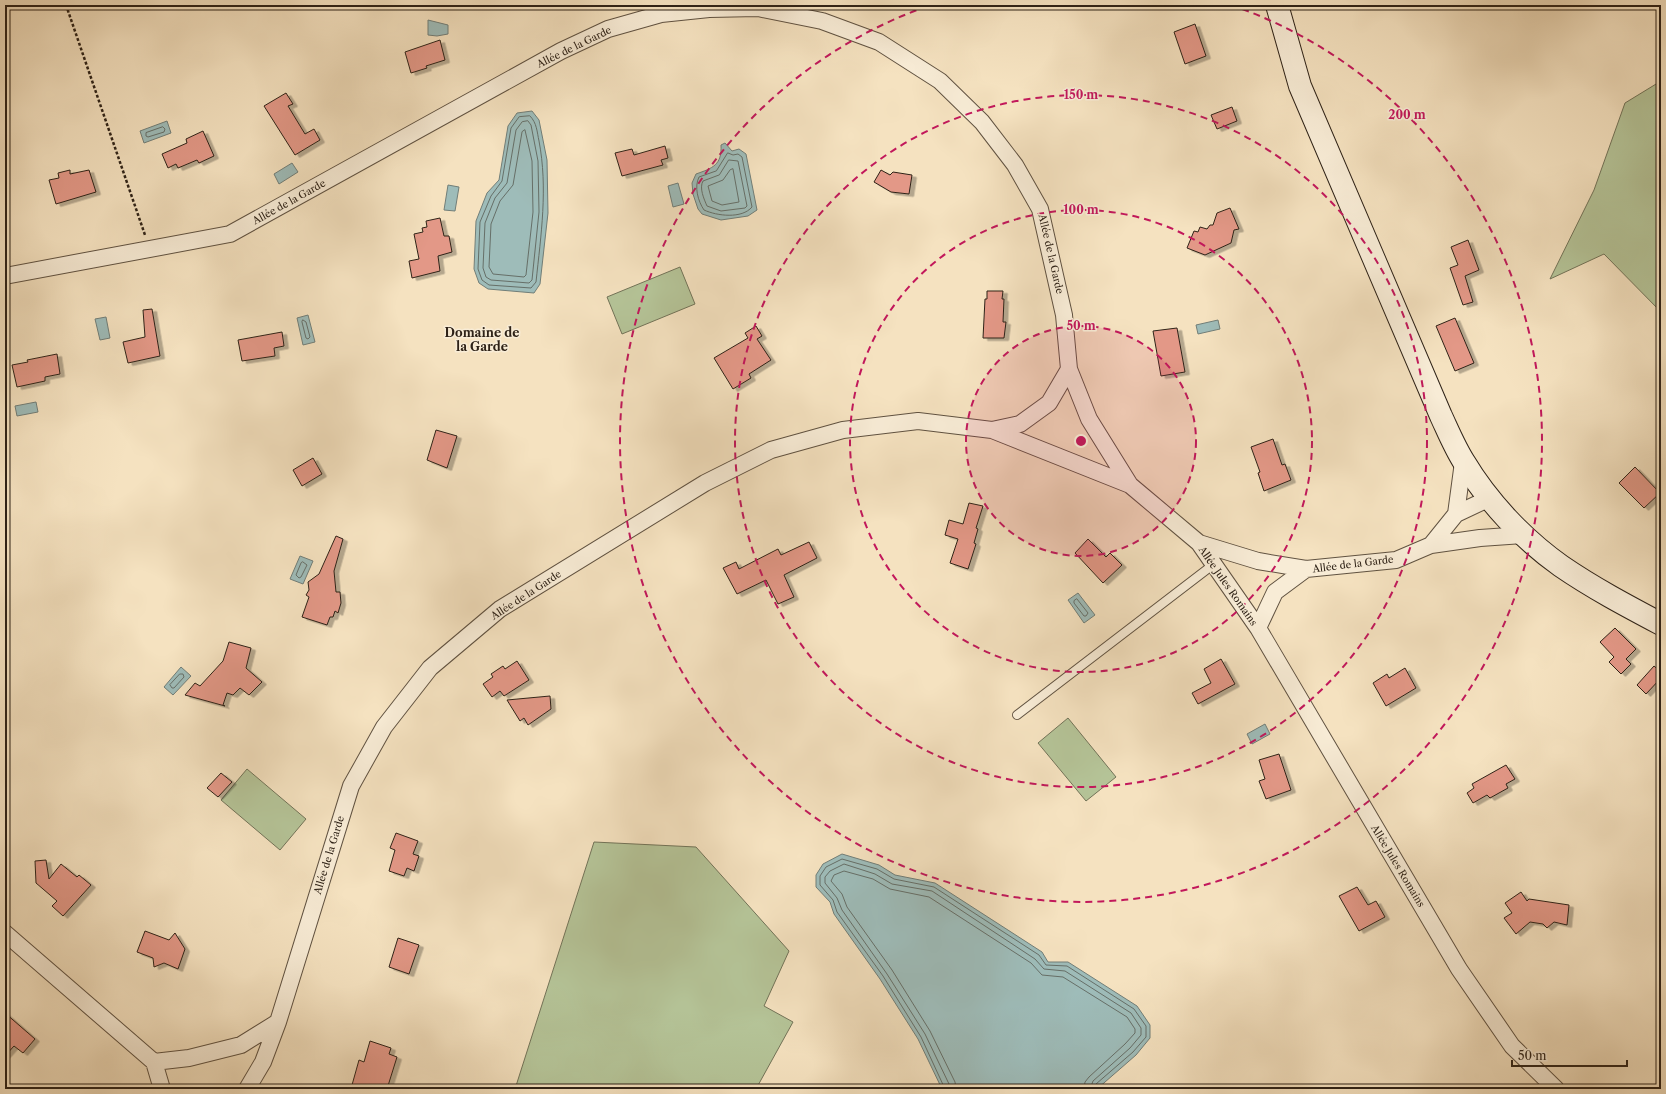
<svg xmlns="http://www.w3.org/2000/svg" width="1666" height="1094" viewBox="0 0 1666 1094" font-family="'Libre Caslon Text',serif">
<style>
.green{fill:#b5c498;stroke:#727358}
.water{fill:#9ebcb9;stroke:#717e78}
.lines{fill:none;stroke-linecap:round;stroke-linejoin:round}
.shore{stroke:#666f68;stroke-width:1}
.building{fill:#e39887;stroke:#2e2217;filter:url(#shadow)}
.lane-casing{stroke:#605241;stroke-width:10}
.street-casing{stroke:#605241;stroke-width:18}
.secondary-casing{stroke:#2e2217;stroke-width:24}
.path{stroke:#2e2217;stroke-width:2.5;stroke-dasharray:3 2;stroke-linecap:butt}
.lane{stroke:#f8ecd6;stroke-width:8}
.street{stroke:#f8ecd6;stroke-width:16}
.secondary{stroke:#f8ecd6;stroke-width:22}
.ring{fill:none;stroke:#c2185b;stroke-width:2;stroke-dasharray:7 5}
.labels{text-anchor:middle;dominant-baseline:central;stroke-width:3;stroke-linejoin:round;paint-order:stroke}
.street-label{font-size:10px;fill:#2e2217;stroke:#f8ecd6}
.quarter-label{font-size:12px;font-weight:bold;fill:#2e2217;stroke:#f8ecd6}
.centre{fill:#c2185b;stroke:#f8ecd6;stroke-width:2}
.ring-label{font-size:12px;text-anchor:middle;font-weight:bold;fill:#c2185b;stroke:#f8ecd6;stroke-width:3;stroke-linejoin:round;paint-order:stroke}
</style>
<defs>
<filter id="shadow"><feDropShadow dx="4.5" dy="2.5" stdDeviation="0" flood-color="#0004"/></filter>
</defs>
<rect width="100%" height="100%" fill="#f5e2c0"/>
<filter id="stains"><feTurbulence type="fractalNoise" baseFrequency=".005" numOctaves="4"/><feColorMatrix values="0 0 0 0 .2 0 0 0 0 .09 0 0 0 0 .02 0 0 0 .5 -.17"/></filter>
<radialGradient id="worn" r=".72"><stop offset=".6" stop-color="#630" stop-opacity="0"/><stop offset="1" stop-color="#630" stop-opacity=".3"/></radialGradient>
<path class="green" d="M1661 81V312L1604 254 1550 279 1594 190 1625 103Z
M680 267 695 304 622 334 607 297Z
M1068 718 1116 777 1086 801 1038 743Z
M247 769 306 819 280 850 221 800Z
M594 842 696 847 789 951 764 1006 793 1022 756 1089H515Z"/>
<path class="water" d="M428 20 448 25V34L437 36 428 35Z
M532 111 539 120 547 160 548 213 540 284 534 293 488 289 479 283 474 269 476 221 487 193 499 180 508 126 517 113Z
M167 121 171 133 144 143 140 131Z
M725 143 732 151 739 149 746 154 757 210 748 216 721 220 702 214 698 209 693 194 692 183 696 174C713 168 722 165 721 145Z
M292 163 298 172 279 184 274 174Z
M678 183 684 204 673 207 668 186Z
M448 185 459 187 455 211 444 210Z
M308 315 315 342 303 345 297 318Z
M106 317 110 338 100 340 95 319Z
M1218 320 1220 329 1198 334 1196 325Z
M36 402 38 412 17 416 15 406Z
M300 556 313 561 303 584 290 579Z
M1078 593 1095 615 1084 623 1068 600Z
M181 667 191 676 173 695 164 687Z
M1265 724 1270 734 1252 744 1247 734Z
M842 854 879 865 895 875 935 883 1042 952 1048 962H1068L1137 1006 1150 1025V1038L1136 1055 1097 1089H942L918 1039 880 979 834 914 830 902 816 887V875L823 864Z"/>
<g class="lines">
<path class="shore" d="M530 116C537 123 537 132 539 141 548 188 541 235 536 282L531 288 489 285 482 280 478 269 480 222 491 196 502 181 511 128 519 117Z
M528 121 531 125 538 161 539 212 532 280 529 283 491 280 486 277 483 268 485 223 495 198 507 183 516 130 522 122Z
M163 127 165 129 164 132 148 137 146 136V133Z
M525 130 532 161 533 212 526 275 524 277 493 274 489 267 491 224 500 201 513 185 522 132Z
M728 153 733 155 738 154 742 157 752 207C742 219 717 216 704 210 698 201 694 187 699 177L716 171Z
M729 160 738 161 747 206 745 208 721 211 707 206C704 199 699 188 703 181L719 175Z
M733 169 739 202 722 205 712 201 708 186 723 180 730 170Z
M303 320 306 322 310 337 308 339 306 338 302 322Z
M303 562 307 565 301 577 299 578 296 575 301 563Z
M1077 599 1088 613 1086 616H1084L1074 603V601Z
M180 674H183L184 677 174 688H172L170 685Z
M945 1089 921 1037 883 976 837 912 833 900 820 885V876L826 867 842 859 877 869 894 879 934 887 1039 955 1046 965 1067 966 1134 1009 1146 1026V1037L1133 1052 1096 1084 1095 1089
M950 1089 949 1084 925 1034 887 974 842 910 837 898 825 883V877L830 871 844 864 875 874 892 884 932 891 1035 959 1044 969 1065 971 1131 1013 1141 1028V1035L1130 1048 1093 1081 1090 1089
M956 1089 955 1082 930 1031 892 970 847 907 842 894 831 881 834 875 844 871 873 879 890 889 929 897 1031 963 1042 975 1063 977 1127 1017 1135 1029V1033L1125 1044 1089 1077 1085 1082 1084 1089"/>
</g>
<path class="building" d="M1195 24 1206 56 1185 64 1174 32Z
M440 40 445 60 426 66 427 68 411 73 405 52Z
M286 93 293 104 288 106 305 134 314 129 320 140 295 155 264 106Z
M1232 107 1237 121 1217 129 1211 115Z
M203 131 214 156 199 163 197 160 178 168 176 164 168 168 162 154 187 143 186 139Z
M665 146 668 158 661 160 663 165 622 176 615 153 632 149 634 155Z
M70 170V174L89 170 96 192 56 204 49 180 59 178 58 173Z
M881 170 890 175 893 172 912 175 909 194 891 192 874 182Z
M1230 208 1239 229 1234 230 1231 243 1205 255 1187 248 1194 231 1198 232 1200 227 1207 229 1210 225H1213L1217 213Z
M440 218 444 236H449L452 252 438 256 440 271 412 278 409 261 419 259 414 234 423 232 422 228 427 227 426 221Z
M1468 240 1479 270 1465 276 1473 302 1463 305 1450 268 1458 265 1451 247Z
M987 291H1003L1002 299H1004L1003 322H1006L1004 338H983L985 299H987Z
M152 309 160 356 128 363 123 342 145 337 143 310Z
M1455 318 1474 363 1455 371 1436 326Z
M756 326 762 336 757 339 771 360 749 374 751 378 733 389 714 358 748 338 745 333Z
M1177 328 1185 372 1161 376 1153 331Z
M282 332 284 346 274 348 275 356 242 361 238 340Z
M57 354 60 374 45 377V381L17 387 12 365 28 362 27 360Z
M436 430 457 436 447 468 427 460Z
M1273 439 1282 465 1285 464 1291 480 1264 491 1258 473 1260 472 1251 447Z
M313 458 322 474 302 486 293 470Z
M1635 467 1660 493 1644 508 1619 483Z
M969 503 983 506 976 528 978 529 974 543 976 544 968 569 950 563 958 539 945 535 949 520 963 524Z
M336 536 343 539 334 571 336 592H340L341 603 338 613 335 611 333 617H330L327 625 302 617 309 597 306 595 309 590 308 582 319 574Z
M1088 539 1106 557 1110 553 1122 565 1103 583 1075 553Z
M809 542 817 558 784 575 794 597 778 604 766 580 737 594 723 568 736 562 739 569 778 549 781 555Z
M1615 628 1636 649 1626 659 1631 664 1621 674 1609 662 1614 657 1600 642Z
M229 642 251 648 246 668 262 682 249 695 240 688 233 695 227 693 223 705 225 706 185 695 195 683 200 686 223 661Z
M1221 659 1235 684 1198 704 1192 693 1211 683 1204 669Z
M517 661 529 680 504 696 500 691 492 697 483 684 493 677 491 674 503 666 505 669Z
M1654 666 1661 672V678L1646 694 1637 685Z
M1405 668 1416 688 1386 706 1373 683 1387 674 1389 678Z
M550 696 551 709 528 725 524 718 520 721 507 700Z
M1279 754 1291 790 1266 799 1259 781 1265 779 1259 760Z
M1506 765 1515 779 1506 784 1508 788 1490 798 1487 795 1473 803 1467 793 1474 788 1472 784Z
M221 773 232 782 218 797 207 788Z
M396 833 418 841 413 854 419 856 414 871 407 868 404 876 389 871 395 850 390 848Z
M46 860 49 879 61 864 77 877 79 875 91 885 63 916 52 906 57 901 36 883 35 861Z
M1357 887 1368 905 1376 901 1385 917 1359 931 1339 896Z
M1521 892 1527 901 1529 899 1569 905 1567 925 1554 922 1547 928 1543 924 1530 922 1516 934 1504 918 1512 913 1505 903Z
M145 931 169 940 175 933 185 949 178 969 164 963 154 967 153 958 137 952Z
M398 938 419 945 409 974 389 967Z
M5 1013 35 1039 23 1053 14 1046 5 1056Z
M370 1041 391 1048 389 1054 397 1057 387 1089H365L352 1085 359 1060 364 1062Z"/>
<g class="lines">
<defs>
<path id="lane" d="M1017 715 1214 564"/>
<path id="street" d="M5 276 230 234 561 51 608 29 661 14 709 9 758 8 822 21 879 42 940 81 982 122 1015 165 1040 209 1064 315 1069 369
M992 430 1020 424 1049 403 1069 369 1089 419 1130 485
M1456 514 1490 498
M1199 543 1258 628 1459 969 1512 1046 1556 1089
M1431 545 1456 514 1463 462
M1258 628 1275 592 1306 569
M5 933 154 1062
M162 1089 154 1062 189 1058 241 1045 278 1022
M247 1089 263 1062 278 1022 351 786 384 727 430 668 500 609 705 483 771 450 843 430 918 421 992 430 1130 485 1199 543 1258 561 1306 569 1396 560 1431 545 1480 538 1523 535"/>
<path id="secondary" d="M1277 5 1300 86 1441 416C1448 431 1455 448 1464 462 1488 502 1523 539 1561 566 1593 588 1627 606 1661 624"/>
</defs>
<use href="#lane" class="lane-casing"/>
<use href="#street" class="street-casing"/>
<use href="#secondary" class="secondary-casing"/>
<path class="path" d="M66 5 145 235"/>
<use href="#lane" class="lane"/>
<use href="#street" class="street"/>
<use href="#secondary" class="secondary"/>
</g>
<circle cx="1081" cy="441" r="115" fill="#c2185b" fill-opacity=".12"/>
<g class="ring">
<circle cx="1081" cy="441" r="115"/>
<circle cx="1081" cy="441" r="231"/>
<circle cx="1081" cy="441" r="346"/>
<path d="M1231 5A461 461 0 1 1 931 5"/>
</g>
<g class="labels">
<g class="street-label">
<text transform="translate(574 47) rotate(-26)">Allée de la Garde</text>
<text transform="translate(289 202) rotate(-29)">Allée de la Garde</text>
<text transform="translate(1051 254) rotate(77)">Allée de la Garde</text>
<text transform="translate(1353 564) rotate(-7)">Allée de la Garde</text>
<text transform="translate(1228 586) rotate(55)">Allée Jules Romains</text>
<text transform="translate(526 595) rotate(-33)">Allée de la Garde</text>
<text transform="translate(329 855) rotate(-73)">Allée de la Garde</text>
<text transform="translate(1398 866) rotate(59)">Allée Jules Romains</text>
</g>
<g class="quarter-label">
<text x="482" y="332">Domaine de<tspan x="482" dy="14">la Garde</tspan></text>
</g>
</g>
<circle cx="1081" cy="441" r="6" class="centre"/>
<g class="ring-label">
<text x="1081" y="99">150 m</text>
<text x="1407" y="119">200 m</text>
<text x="1081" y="214">100 m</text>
<text x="1081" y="330">50 m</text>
</g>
<rect width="1666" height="1094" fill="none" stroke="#f5e2c0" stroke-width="20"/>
<rect x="6" y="6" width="1654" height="1082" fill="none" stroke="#2e2217" stroke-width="2"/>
<rect x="10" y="10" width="1646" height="1074" fill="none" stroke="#2e2217"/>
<path d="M1512 1060v6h115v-6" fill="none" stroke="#2e2217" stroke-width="2"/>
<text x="1518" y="1060" font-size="12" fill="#2e2217" stroke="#f8ecd6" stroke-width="3" paint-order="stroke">50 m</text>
<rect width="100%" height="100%" filter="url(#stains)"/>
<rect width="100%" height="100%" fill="url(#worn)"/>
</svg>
